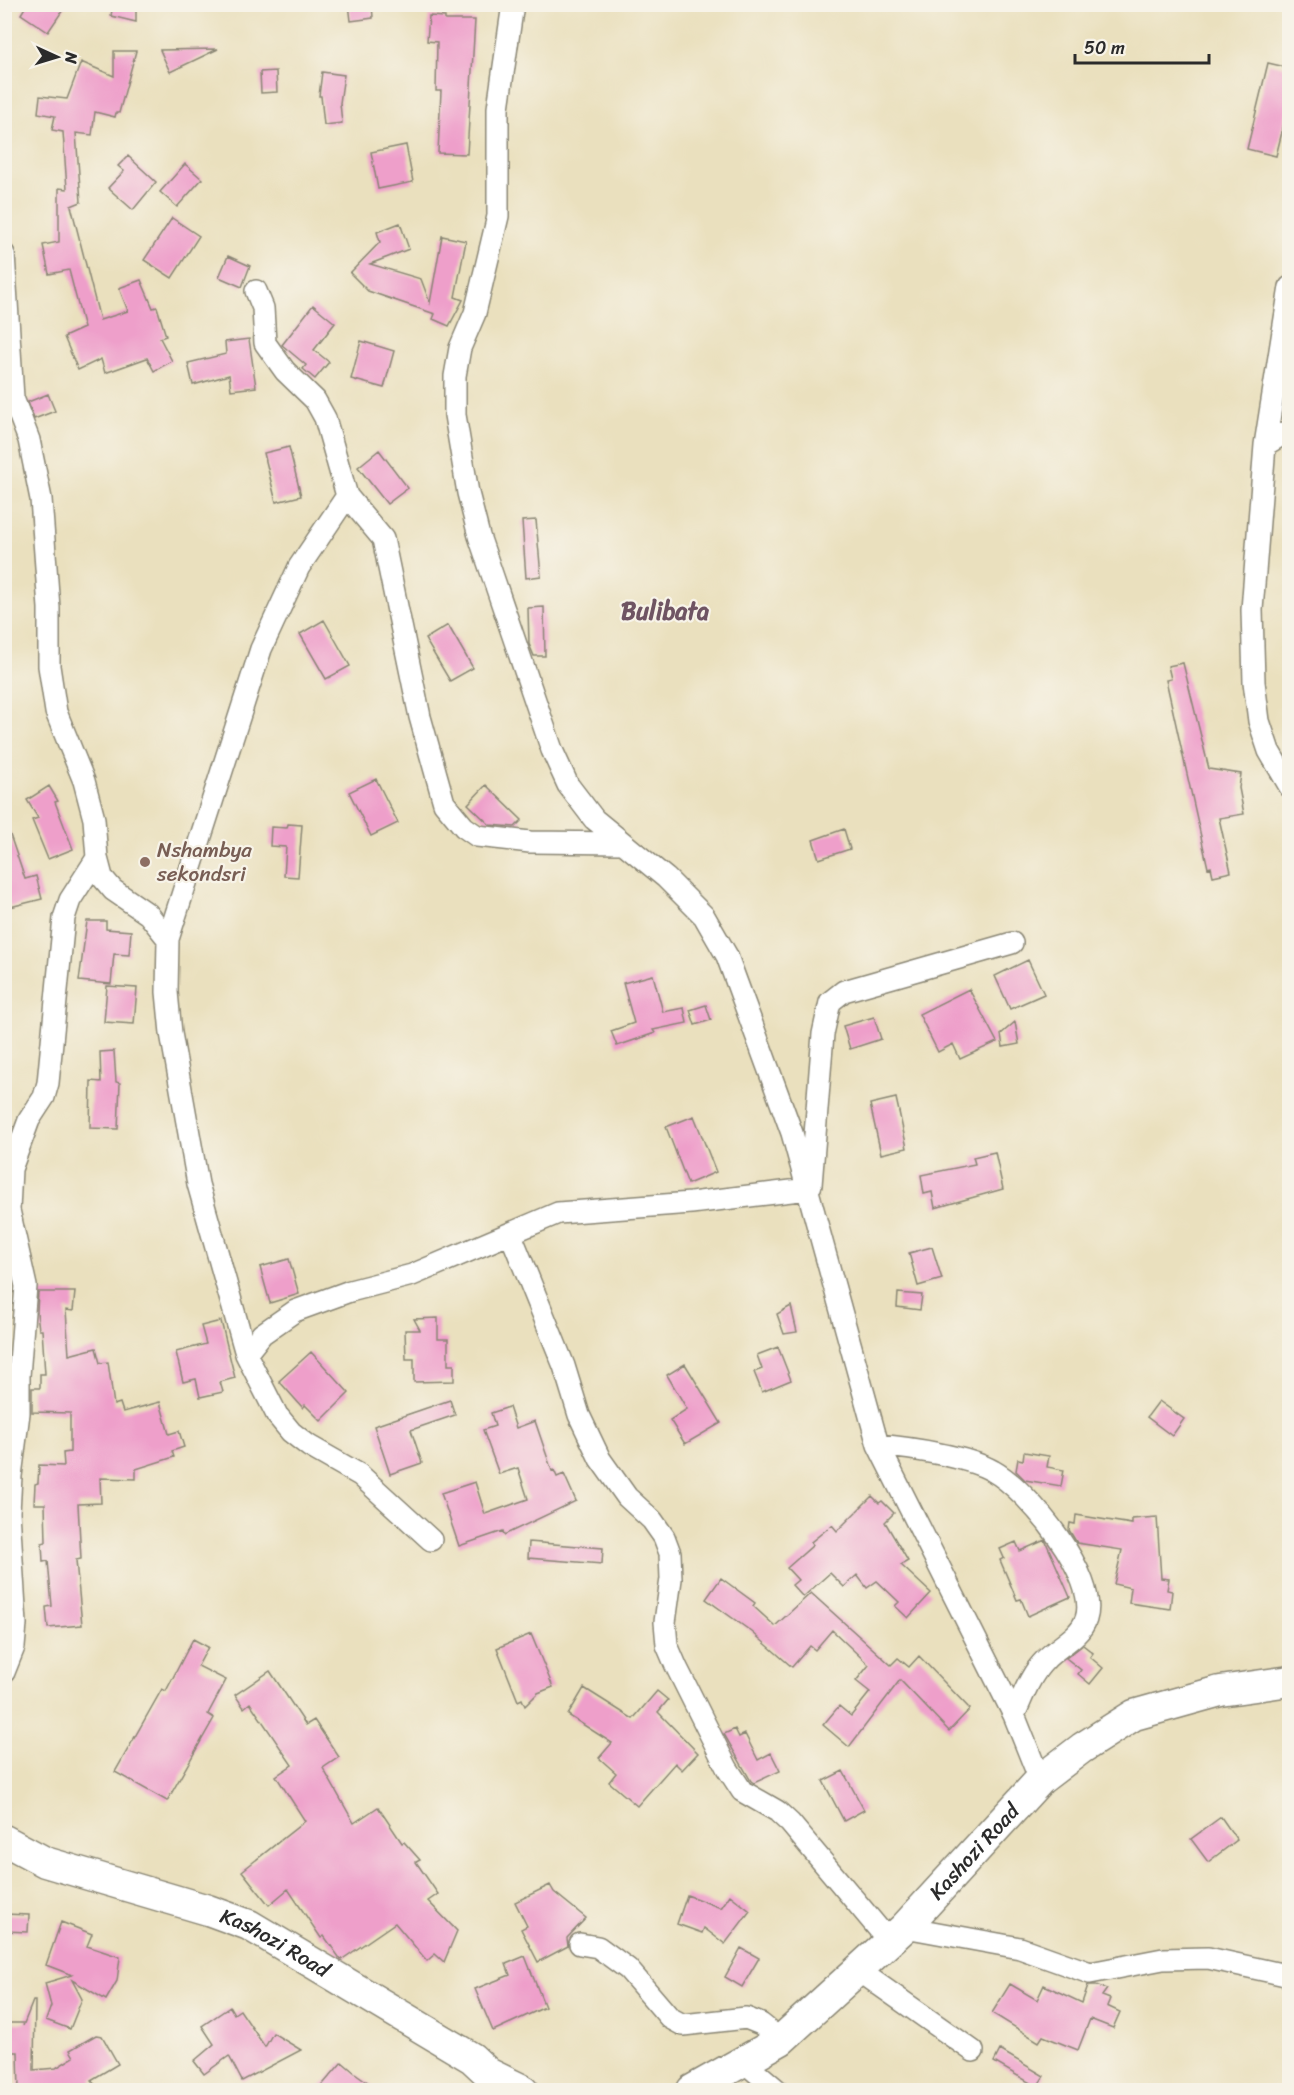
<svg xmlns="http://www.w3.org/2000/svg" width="1294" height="2095" viewBox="0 0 1294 2095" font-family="Sriracha,sans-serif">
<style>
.building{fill:#ee9fca}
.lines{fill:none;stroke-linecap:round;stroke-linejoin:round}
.street-casing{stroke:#8a8674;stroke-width:24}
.secondary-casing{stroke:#8a8674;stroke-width:33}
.street{stroke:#fff;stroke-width:21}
.secondary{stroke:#fff;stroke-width:30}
.education-dot{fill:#8d6e63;stroke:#f7f3e8;stroke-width:2}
.labels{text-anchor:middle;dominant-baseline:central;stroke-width:4.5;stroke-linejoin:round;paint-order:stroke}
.education-label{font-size:21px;fill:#785e54;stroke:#f7f3e8;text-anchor:start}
.street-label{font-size:21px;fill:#2b2b2b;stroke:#f7f3e8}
.quarter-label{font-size:24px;font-weight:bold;fill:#6f5463;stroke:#f7f3e8}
</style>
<rect width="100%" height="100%" fill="#f7f3e8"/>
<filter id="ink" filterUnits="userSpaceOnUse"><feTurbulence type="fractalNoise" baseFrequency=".0167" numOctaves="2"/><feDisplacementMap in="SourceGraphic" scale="12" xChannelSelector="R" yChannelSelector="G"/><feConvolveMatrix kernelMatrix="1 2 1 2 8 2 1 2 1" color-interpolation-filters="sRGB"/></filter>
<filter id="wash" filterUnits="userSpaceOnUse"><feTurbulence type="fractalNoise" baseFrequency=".008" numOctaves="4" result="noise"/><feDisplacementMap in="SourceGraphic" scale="24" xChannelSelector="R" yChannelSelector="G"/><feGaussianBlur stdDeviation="1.35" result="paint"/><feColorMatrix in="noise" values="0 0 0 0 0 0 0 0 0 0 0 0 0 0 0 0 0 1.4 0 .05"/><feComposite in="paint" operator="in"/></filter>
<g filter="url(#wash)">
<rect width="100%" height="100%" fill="#eae0be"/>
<g id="blocks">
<path class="building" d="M27 4H67L48 32 21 14Z
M113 4H136V22L111 16Z
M349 4H372L373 18 351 21Z
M429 16 445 17V20H475L467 154 438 153 441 91H436L437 42 427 41Z
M218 49 170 72 160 50Z
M114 51H136L119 113H116L115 117 95 112 92 135 76 133 81 202 71 206 100 320 128 311 119 288 141 280 153 308 157 307 166 336 160 338 172 361 154 371 147 358 105 373 101 359 78 370 64 337 84 328 69 270 49 274 43 245 59 242V188L67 189 63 132 52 130 55 116 38 113 40 96 67 99 81 62 114 76Z
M1268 63 1290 68V100L1276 156 1247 149Z
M276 71 277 92 261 93 260 72Z
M322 72 344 75 340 103 342 123 324 125 321 96H319Z
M406 145 413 182 378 189 371 152Z
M128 156 156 182 133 210 108 188 124 171 118 166Z
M185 164 202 179 177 207 160 192Z
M172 218 199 236 172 278 144 260Z
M400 223 409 249 370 264 421 279 430 303 442 236 466 241 455 297 463 300 449 326 433 319 435 314 368 291 350 273 380 242 377 232Z
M228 256 250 266 242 287 219 277Z
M313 305 335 323 314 350 329 362 315 379 303 369 306 365 282 345Z
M249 339 256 387 231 390 229 375 193 385 188 363 226 354 225 342Z
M361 341 394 351 384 388 351 379Z
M48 394 55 411 34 419 28 402Z
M289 447 301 496 276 502 264 453Z
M379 450 408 488 387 504 358 467Z
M536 520 541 576 526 578 522 521Z
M544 607 545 656H534L529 644 528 608Z
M324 620 350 666 326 679 300 634Z
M448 625 473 668 450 681 425 639Z
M1183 663 1209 769 1241 774 1239 788 1244 814 1219 818 1231 872 1213 876 1211 867 1208 868 1166 680 1171 679 1168 666Z
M376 779 398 823 371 836 349 792Z
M486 785 522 820 515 827 490 825 468 804Z
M49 786 58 801 55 802 73 849 48 859 32 820 38 818 27 800Z
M288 824 302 825 298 877 284 876 286 847 270 846 271 827 287 828Z
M844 829 850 849 819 859 813 840Z
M4 832H9L25 879 36 876 42 899 10 907 4 887Z
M87 921H106V929L131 931 129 955 114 954 111 984 79 981Z
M1028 960 1044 994 1010 1009 995 976Z
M653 975 663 1012 684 1008 687 1023 653 1030 655 1033 617 1046 611 1031 634 1023 623 983Z
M107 986 137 988 134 1024 104 1022Z
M969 989 997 1042 960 1059 953 1044 938 1052 919 1014Z
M706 1005 711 1020 695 1025 690 1010Z
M874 1017 881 1039 850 1049 843 1026Z
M1015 1022 1019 1044 1003 1047 1001 1034Z
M114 1051 116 1082 120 1083 118 1129 90 1128 91 1081 101 1082 100 1052Z
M896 1098 907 1148 881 1154 870 1104Z
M694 1116 716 1172 688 1184 666 1127Z
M995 1152 1003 1189 935 1208 932 1192 924 1194 921 1175 975 1164 973 1157Z
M932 1247 942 1279 918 1286 909 1253Z
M289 1259 299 1294 270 1303 260 1267Z
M38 1292H75L73 1311 66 1310 69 1355 96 1348 100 1363 108 1362 114 1405 120 1403 123 1412 160 1402 169 1434 179 1431 184 1447 172 1451 174 1457 136 1469V1479L100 1478 101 1503 78 1504 81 1559 76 1560 82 1625 48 1628 46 1607 52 1606 48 1561 43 1562 42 1543 46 1542 45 1504H34L35 1484 38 1483 39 1465 64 1466 63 1453 70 1452V1413L32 1412V1388H40V1374H45L42 1330H39L37 1312Z
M898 1293 922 1295 920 1310 897 1307Z
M791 1306 797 1332 784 1334 777 1314Z
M438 1318V1339H448V1365H454V1381L414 1382V1359H406L405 1330H420L414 1319Z
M221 1321 235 1378 220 1382 223 1392 200 1397 196 1379 183 1382 176 1352 206 1344 201 1326Z
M778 1347 791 1380 762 1392 754 1372 762 1369 757 1355Z
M311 1352 349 1393 321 1421 305 1405 303 1408 279 1381Z
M685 1364 721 1423 685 1444 670 1420 687 1409 667 1375Z
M450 1400 455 1415 411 1430 422 1463 390 1474 374 1426Z
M1159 1401 1184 1419 1172 1436 1147 1417Z
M509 1407 516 1428 535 1421 552 1471 554 1470 557 1477 564 1474 576 1501 504 1535 503 1531 459 1546 441 1493 475 1482 485 1514 528 1499 518 1468 499 1474 483 1430 495 1426 491 1413Z
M1024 1452 1049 1456 1047 1467 1064 1470 1061 1486 1025 1480 1016 1471 1018 1459 1023 1460Z
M872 1496 879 1503 882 1501 894 1513 885 1522 908 1561 901 1565 931 1593 908 1618 895 1606 899 1602 877 1581 867 1588 857 1575 844 1587 830 1573 803 1597 792 1585 798 1580 787 1568 813 1545 811 1542 832 1525 837 1531Z
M1076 1515 1132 1524V1519L1157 1517 1161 1578 1169 1579 1167 1590 1172 1591 1170 1609 1129 1603 1131 1588 1114 1584 1122 1550 1077 1543 1069 1530 1070 1523 1075 1524Z
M1045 1540 1070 1597 1028 1616 1021 1599 1017 1600 1000 1560 1004 1558 1000 1549 1016 1542 1020 1551Z
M529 1542 603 1548 602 1564 528 1558Z
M721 1578 755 1603 753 1606 775 1626 811 1593 891 1665 898 1658 909 1667 919 1656 970 1709 949 1731 900 1680 849 1747 823 1725 839 1706 851 1716 870 1692 856 1681 869 1665 832 1630 815 1650 810 1646 792 1667 752 1632 706 1599Z
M531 1634 553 1687 538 1693 525 1706 522 1699 518 1701 497 1648Z
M193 1639 208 1647 198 1666 226 1680 208 1714 214 1718 167 1801 115 1772 162 1689 166 1691Z
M1083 1645 1093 1653 1090 1657 1103 1668 1090 1684 1078 1674 1081 1670 1066 1658Z
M270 1671 306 1725 314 1720 339 1757 323 1768 354 1823 378 1807 402 1843 404 1842 420 1860 416 1862 438 1894 428 1901 457 1931 444 1962 435 1954 427 1961 395 1923 341 1960 324 1936 321 1938 288 1889 269 1905 242 1871 305 1821 276 1776 292 1765 250 1703 244 1708 235 1695Z
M584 1688 633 1719 657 1691 668 1700 658 1712 698 1753 682 1770 675 1763 637 1806 609 1782 616 1773 599 1758 612 1743 568 1715Z
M735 1729 739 1737 745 1734 758 1760 771 1753 780 1771 754 1783 751 1781 724 1734Z
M843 1771 864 1810 844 1821 823 1781Z
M1221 1817 1237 1840 1208 1862 1191 1839Z
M550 1885 554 1892 586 1918 567 1938 568 1946 538 1962 521 1929 527 1926 515 1902Z
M687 1895 721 1908 730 1895 750 1911 725 1944 704 1928 702 1933 677 1924Z
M4 1914 29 1915 28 1932 4 1931Z
M61 1922 92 1934 87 1946 120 1957 117 1981 106 2000 72 1980 82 1999 70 2029 46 2020 51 2006 45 1983 72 1975 46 1965Z
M741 1948 759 1958 742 1987 725 1977Z
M525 1956 545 2007 493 2031 475 1989 510 1975 506 1964Z
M1010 1984 1037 2000 1044 1985 1082 2003 1088 1985H1096L1107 1989 1102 1996 1110 1999 1107 2006 1120 2012 1113 2028 1090 2019 1078 2050 1043 2036 1039 2042 992 2013Z
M33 2001H35L34 2070 56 2068 74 2057 70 2050 96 2035 102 2036 118 2064 91 2080 100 2091H19L18 2052H6V2023H24L23 2026Z
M230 2007 234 2014 240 2010 265 2047 273 2033 301 2050 242 2081 229 2056 204 2074 194 2061 214 2044 202 2026Z
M1000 2050 1044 2076 1037 2087 994 2062Z
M342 2062 355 2073 380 2091H317Z"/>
</g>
</g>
<g filter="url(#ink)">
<use href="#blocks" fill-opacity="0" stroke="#8a8674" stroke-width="1.5"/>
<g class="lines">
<defs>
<path id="street" d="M513 4 498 108V216L475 313 460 348 455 376V415L468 493 479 536 552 750 568 785 594 819 666 878 704 916 727 956 792 1133 878 1445 1014 1715 1040 1780
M4 254 13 398 29 440 41 499 49 608V666L56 712 84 781 94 819 97 858 102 877 113 890 148 914 168 939 167 992 171 1033 198 1184 246 1354 277 1415 291 1432 309 1446 360 1475 431 1540
M1290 287 1265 445 1252 610 1254 682 1259 721 1269 751 1290 787
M256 291 263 308 265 343 285 371 315 400 325 418 347 496 383 539 420 717 444 803 464 827 477 836 530 842 623 843
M1265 445 1290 430
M168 939 261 649 299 567 347 496
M811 1185 823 1034 830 1002 844 991 1012 943
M511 1235 564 1366 579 1415 600 1459 627 1497 652 1520 664 1537 670 1553 671 1579 665 1622 667 1645 676 1666 727 1768 742 1791 777 1811 790 1823 888 1940
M246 1354 262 1334 295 1311 350 1291 412 1275 558 1213 691 1203 808 1189
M878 1445C909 1448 967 1456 993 1471 1028 1490 1100 1578 1086 1619 1080 1637 1058 1646 1045 1660 1030 1675 1023 1696 1014 1715
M4 1672 14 1647 16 1624 9 1512 11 1476 19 1413V1376L26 1286 9 1210 11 1169 29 1120 44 1097 48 1083 64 918 70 900 97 858
M905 1927 1020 1948 1090 1973 1163 1959 1208 1958 1290 1976
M580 1944 598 1947 628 1969 670 2018 683 2025 746 2018 761 2024 781 2040
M858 1970 973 2051
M743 2061 777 2090"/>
<g id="secondary">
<path id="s1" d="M4 1840 45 1862 208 1910 249 1925 472 2058 488 2073 523 2090"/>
<path id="s2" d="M692 2090 781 2040 905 1927 1040 1780 1082 1748 1134 1715 1220 1691 1290 1681"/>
</g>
</defs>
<use href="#street" class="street-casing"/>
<use href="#secondary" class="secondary-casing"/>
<use href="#street" class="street"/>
<use href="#secondary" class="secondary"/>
</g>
</g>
<circle class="education-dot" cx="145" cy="862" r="6"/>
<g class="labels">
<g class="education-label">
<text x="157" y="850">Nshambya<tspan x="157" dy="24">sekondsri</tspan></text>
</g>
<g class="street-label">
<text stroke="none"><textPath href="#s2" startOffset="372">Kashozi Road</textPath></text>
<text stroke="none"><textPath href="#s1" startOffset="291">Kashozi Road</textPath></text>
</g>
<g class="quarter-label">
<text x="665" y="611">Bulibata</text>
</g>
</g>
<rect width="1294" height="2095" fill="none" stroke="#f7f3e8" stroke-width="24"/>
<g transform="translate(57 57) rotate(94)" stroke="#f7f3e8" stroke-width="4.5" paint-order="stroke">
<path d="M0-4.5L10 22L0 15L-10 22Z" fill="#2b2b2b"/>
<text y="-9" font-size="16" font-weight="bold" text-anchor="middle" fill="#2b2b2b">N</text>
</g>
<path d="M1075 54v9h134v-9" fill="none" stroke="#2b2b2b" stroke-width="3"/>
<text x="1084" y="54" font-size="18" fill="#2b2b2b" stroke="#f7f3e8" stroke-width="4.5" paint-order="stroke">50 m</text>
</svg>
